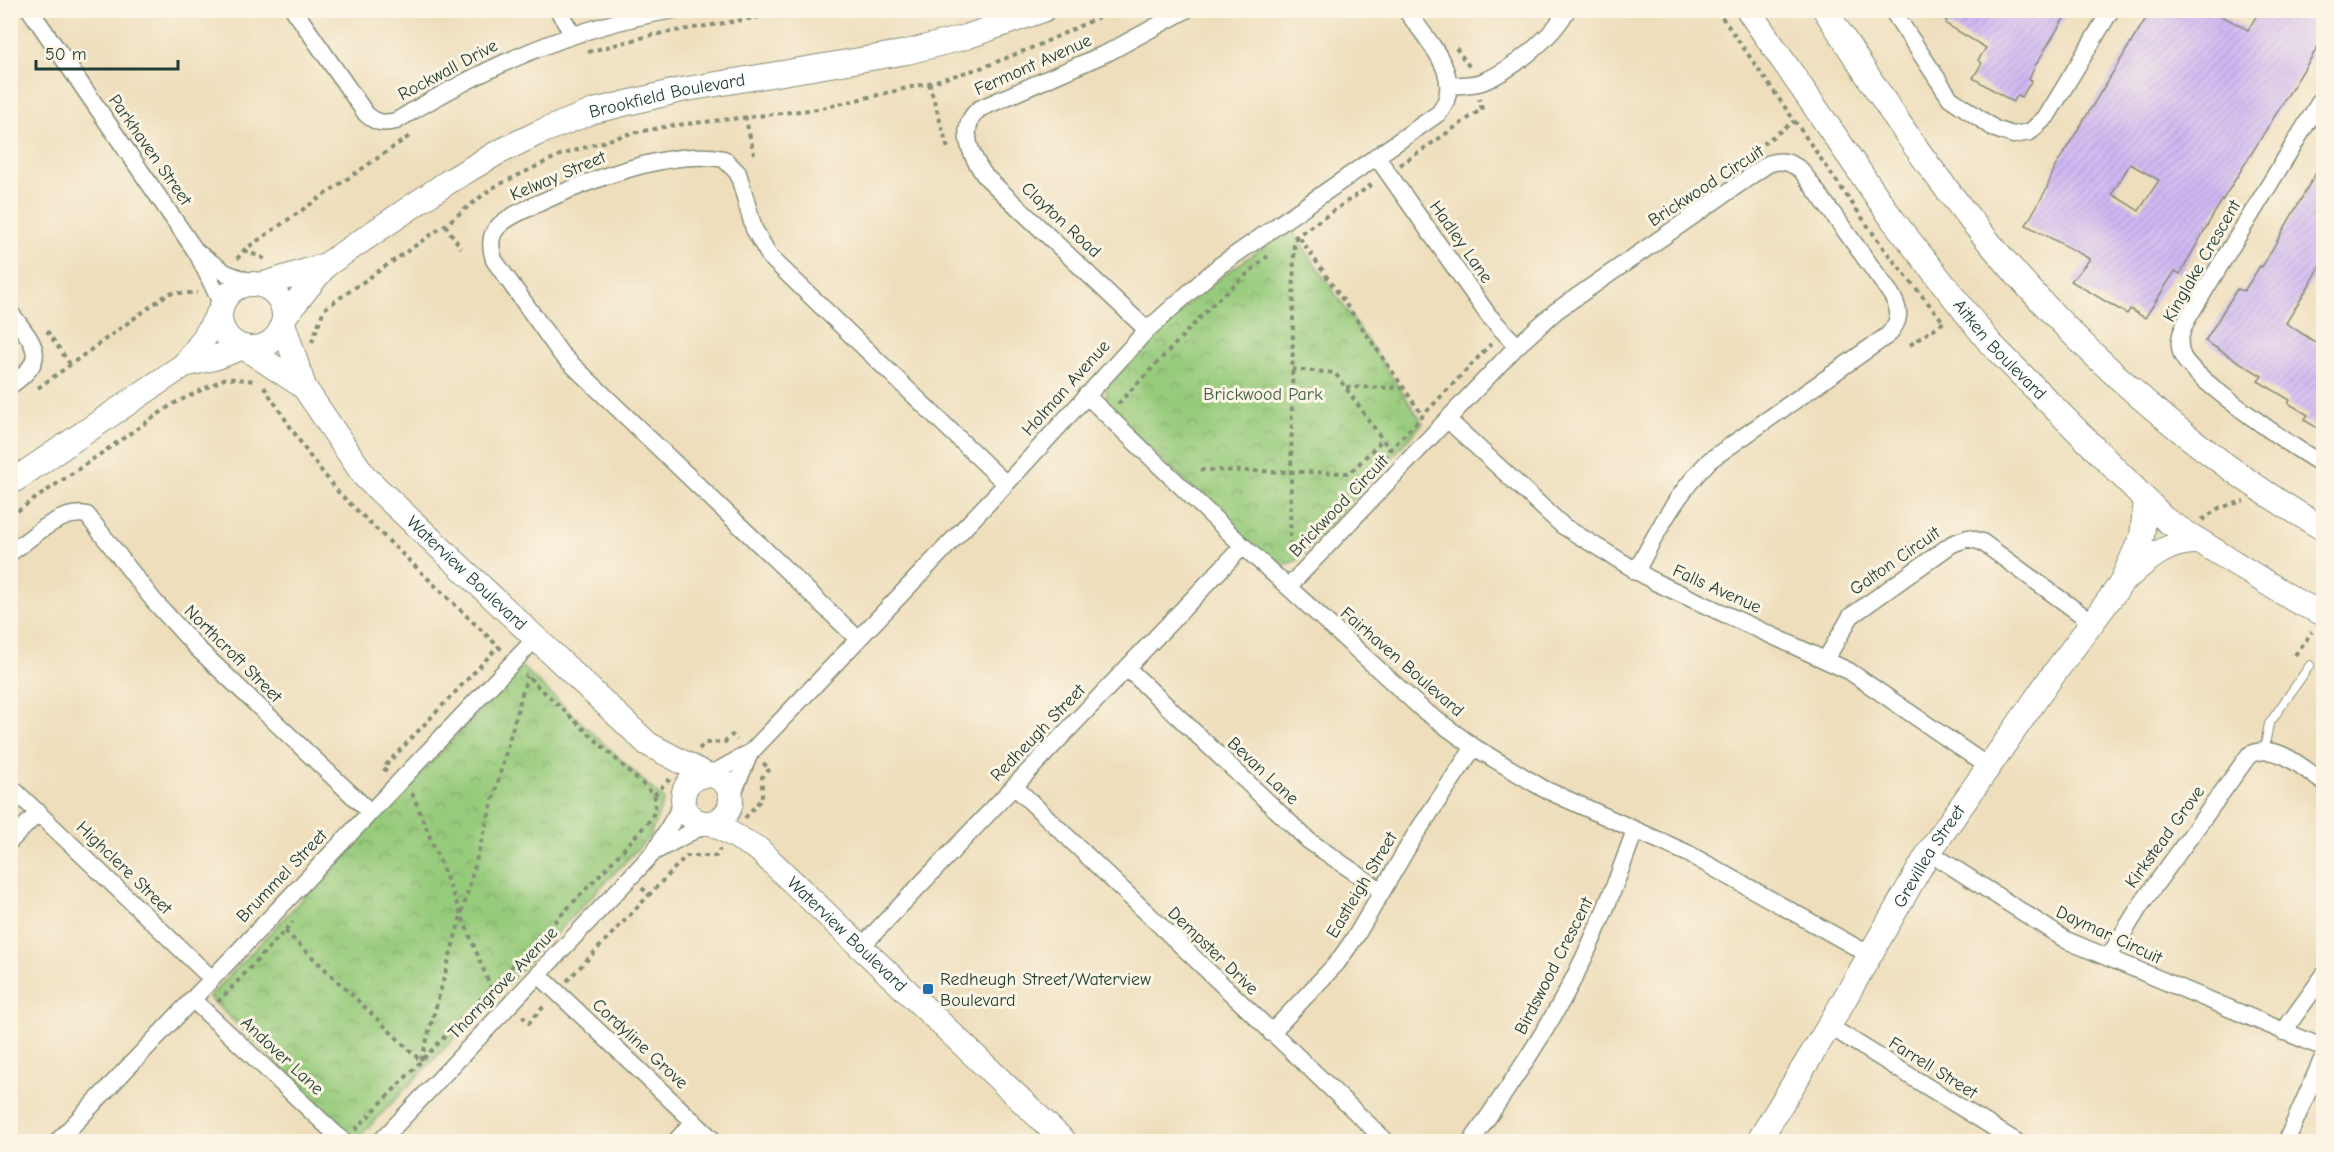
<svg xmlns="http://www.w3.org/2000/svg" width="2334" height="1152" viewBox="0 0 2334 1152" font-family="'Comic Neue',sans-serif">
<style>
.park{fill:url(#park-crowns);stroke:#5b8458;stroke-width:1.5}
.building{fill:url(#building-hatch);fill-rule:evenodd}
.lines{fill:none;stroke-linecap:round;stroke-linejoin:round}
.lane-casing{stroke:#868e78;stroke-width:10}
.street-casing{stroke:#868e78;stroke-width:19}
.secondary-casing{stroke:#868e78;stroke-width:26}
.path{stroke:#868e78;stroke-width:4;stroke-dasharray:4.5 4.5;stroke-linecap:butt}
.lane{stroke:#fff;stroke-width:8}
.street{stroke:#fff;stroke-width:16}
.secondary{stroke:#fff;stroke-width:24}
.poi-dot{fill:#1f6fb2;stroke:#fcf5e5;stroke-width:2}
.labels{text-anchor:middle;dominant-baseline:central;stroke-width:6;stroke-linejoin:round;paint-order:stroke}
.street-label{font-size:18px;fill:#1f3d34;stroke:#fcf5e5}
.park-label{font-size:18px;fill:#3d6046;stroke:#fcf5e5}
.poi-label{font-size:18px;fill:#1f3d34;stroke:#fcf5e5;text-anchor:start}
</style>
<defs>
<pattern id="park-crowns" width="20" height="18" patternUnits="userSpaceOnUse" patternTransform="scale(1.5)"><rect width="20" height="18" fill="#97cb7c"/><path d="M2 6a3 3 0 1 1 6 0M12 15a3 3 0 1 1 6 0" fill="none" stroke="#7ba666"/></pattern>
<pattern id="building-hatch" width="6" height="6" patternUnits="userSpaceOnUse" patternTransform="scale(1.5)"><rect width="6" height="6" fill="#cfb7f3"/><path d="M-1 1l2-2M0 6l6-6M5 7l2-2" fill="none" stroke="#b19ed1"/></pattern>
</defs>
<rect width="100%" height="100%" fill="#fcf5e5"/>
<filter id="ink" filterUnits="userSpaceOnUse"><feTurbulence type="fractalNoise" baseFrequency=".0167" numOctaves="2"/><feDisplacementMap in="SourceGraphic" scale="12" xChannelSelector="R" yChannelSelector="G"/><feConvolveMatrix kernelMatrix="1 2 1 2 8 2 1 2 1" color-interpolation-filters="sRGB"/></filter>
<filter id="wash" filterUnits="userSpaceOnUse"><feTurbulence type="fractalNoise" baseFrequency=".008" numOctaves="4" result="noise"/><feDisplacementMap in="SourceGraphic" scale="24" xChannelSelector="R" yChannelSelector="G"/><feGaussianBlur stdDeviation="1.35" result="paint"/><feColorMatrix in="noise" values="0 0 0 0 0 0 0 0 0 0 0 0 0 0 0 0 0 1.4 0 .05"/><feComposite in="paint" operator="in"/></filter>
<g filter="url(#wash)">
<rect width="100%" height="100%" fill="#eedebc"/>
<path class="park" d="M1290 227 1423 423 1296 561 1276 568 1107 407 1106 386 1197 295Z
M522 667 664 800 650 836 356 1140 209 997Z"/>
<g id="blocks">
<path class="building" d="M1930 10H2069L2035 66 2029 79 2032 80 2022 97 2018 95 2013 102 1973 78 1982 63 1978 60 1986 48 1946 24 1947 21Z
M2151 10H2210L2248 30 2260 10H2324V37L2215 212 2180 274 2175 271 2145 318 2130 309 2127 314 2071 281 2090 259 2026 225 2046 190 2055 167ZM2130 164 2159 180 2139 211 2112 194Z
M2324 159V261L2286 323 2324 348V432L2304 420 2308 415 2288 403 2290 400 2258 381 2262 376 2205 341 2237 289 2244 291 2260 266 2262 267Z"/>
</g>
</g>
<g filter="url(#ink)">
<use href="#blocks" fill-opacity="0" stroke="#868e78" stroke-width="1.5"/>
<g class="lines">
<defs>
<path id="lane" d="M2264 750 2269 724 2310 665"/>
<path id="street" d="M30 10 197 253 222 305
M294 10 366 114C376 123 383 124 396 121 483 68 572 27 673 10
M558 10 573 35
M1892 10 1950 98 1995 129 2013 135 2030 132 2047 116 2111 10
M1450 86C1460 85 1473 85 1482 82 1511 71 1553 37 1567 10
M2324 95 2189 316C2183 328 2176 341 2182 355 2191 378 2297 450 2324 465
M1376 156 1489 316 1517 346
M198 253 226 273 256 284
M10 312C34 345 51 357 10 386
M1147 330 985 176C971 156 957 128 979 109L1109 52 1186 10
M1086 395 1243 546 1423 710 1474 747 1544 789 1687 853 1870 955
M1448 420 1563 526 1655 582 1849 671 1989 767
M10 553C32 538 60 509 87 515L154 601 197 648 370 812
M1288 587 1517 346 1556 311 1768 164C1781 159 1790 162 1801 170L1891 294C1901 311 1901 320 1888 335L1710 460C1677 493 1657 531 1636 572
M858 639 561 354 494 260C491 249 489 238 496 229 506 217 525 210 539 203 587 181 671 148 724 159L738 173 754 229 770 257 1006 484
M1826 659 1851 616 1952 544 1968 538 1982 542 2093 623
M1127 668 1309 841 1382 891
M710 775 751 752 1006 484 1147 330 1219 266 1439 113C1467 77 1426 40 1406 10
M10 786 211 978
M1014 786 1387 1142
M731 798 750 753
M10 841 39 812
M656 851 708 823
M1929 852 2066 940 2324 1048
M861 947 1243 546
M2108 958 2140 906 2249 755C2276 741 2303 768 2324 783
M538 974 715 1142
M192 999 344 1142
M1829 1026 2017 1142
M2283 1032 2324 975
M1271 1033 1337 963 1356 936 1415 835 1474 747
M57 1142 536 638
M380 1142 655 851 684 801
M675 1142 694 1121
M1471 1142C1504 1094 1537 1046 1565 995 1594 942 1615 886 1635 830
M2286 1142 2324 1055"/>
<g id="secondary">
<path id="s1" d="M1748 10 1893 220 1990 343 2167 521 2296 601 2324 614"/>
<path d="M1825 10C1863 68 1900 128 1942 183 2045 320 2175 443 2324 529"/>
<circle cx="252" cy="316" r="32"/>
<path id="s2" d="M261 285 326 265 448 182 497 153 538 133 594 111 681 90 907 52 966 37 1043 10"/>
<path d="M284 317 326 265"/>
<path id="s3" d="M283 323 304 387 365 477 648 744 707 775"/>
<path d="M245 348 304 387"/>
<path d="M184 365 217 357 243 347"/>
<path d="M10 483 184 365 203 340 221 309"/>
<path d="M2128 577C2149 558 2169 541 2198 542"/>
<circle cx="707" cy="799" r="24"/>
<path id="s4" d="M712 823 758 849 1065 1142"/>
<path id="s5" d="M1758 1142 1829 1026 1929 852 2050 679 2120 585 2142 536 2146 501"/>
</g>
</defs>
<use href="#lane" class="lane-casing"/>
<use href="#street" class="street-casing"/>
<use href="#secondary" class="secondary-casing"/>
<path class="path" d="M1717 10 1884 249 1942 320
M1456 48 1471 69
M588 52 652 35 802 10
M929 83 949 152
M745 116 754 154
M1763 144 1794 121
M1400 165 1482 109 1479 99
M445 225 461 248
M1294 238 1374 183
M244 250 267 260
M237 259 244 250 411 135
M47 331 70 364
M312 342 324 309 445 225 492 188 560 155 628 134 669 126 818 109 929 83 984 67 1041 44 1114 10
M10 345V351
M1910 345 1944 322
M1292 369 1335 373 1390 450
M264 387 309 455 339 493 503 651
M1346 387 1404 388
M38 388 169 293H197
M1118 404 1215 302 1268 256
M1200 470 1350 473 1382 440
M10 516 173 404 226 378 256 381
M2202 520 2219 508 2244 501
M1290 555 1294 245 1298 235 1423 416
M1290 555 1491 344
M2295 655 2312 632
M699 749 705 743 725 742 732 735 737 740
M387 771 383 768 499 646
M412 793 491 988 499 995
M654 795 671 778
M745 818 762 798V777L770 769 763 763
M642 888 649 895 686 856H716L720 849
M285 931 421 1061 527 676
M567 981 649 895
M218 1002 293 922
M522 1016 529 1023 546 1004
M355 1130 613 861 652 818 656 802 654 795 649 790 525 674"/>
<use href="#lane" class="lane"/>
<use href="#street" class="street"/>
<use href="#secondary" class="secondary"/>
</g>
</g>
<rect class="poi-dot" x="922" y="983" width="12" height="12" rx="3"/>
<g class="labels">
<g class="street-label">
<text transform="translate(1033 65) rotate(-24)">Fermont Avenue</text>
<text transform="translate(448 70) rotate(-28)">Rockwall Drive</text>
<text stroke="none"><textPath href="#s2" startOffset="453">Brookfield Boulevard</textPath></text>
<text transform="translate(150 150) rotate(55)">Parkhaven Street</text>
<text transform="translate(558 176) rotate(-23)">Kelway Street</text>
<text transform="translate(1706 186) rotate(-33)">Brickwood Circuit</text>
<text transform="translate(1061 220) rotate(43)">Clayton Road</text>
<text transform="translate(1461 242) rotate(55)">Hadley Lane</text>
<text transform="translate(2202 261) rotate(-60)">Kinglake Crescent</text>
<text stroke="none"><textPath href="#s1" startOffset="423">Aitken Boulevard</textPath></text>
<text transform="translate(1066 388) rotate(-48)">Holman Avenue</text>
<text transform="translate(1339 506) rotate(-46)">Brickwood Circuit</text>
<text transform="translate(1895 561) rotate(-35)">Galton Circuit</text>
<text stroke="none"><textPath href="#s3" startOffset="316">Waterview Boulevard</textPath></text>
<text transform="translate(1717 589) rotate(24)">Falls Avenue</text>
<text transform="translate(233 654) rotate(45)">Northcroft Street</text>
<text transform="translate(1402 662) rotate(41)">Fairhaven Boulevard</text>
<text transform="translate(1038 733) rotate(-46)">Redheugh Street</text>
<text transform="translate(1263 771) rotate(43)">Bevan Lane</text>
<text transform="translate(2165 837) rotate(-54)">Kirkstead Grove</text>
<text stroke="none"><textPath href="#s5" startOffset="333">Grevillea Street</textPath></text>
<text transform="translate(124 868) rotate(44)">Highclere Street</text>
<text transform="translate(282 876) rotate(-46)">Brummel Street</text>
<text transform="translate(1362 885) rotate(-59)">Eastleigh Street</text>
<text stroke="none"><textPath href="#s4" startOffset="176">Waterview Boulevard</textPath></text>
<text transform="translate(2109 935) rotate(25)">Daymar Circuit</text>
<text transform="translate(1213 951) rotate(44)">Dempster Drive</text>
<text transform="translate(1554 966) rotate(-63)">Birdswood Crescent</text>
<text transform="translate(503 983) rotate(-46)">Thorngrove Avenue</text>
<text transform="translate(640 1044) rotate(43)">Cordyline Grove</text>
<text transform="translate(282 1056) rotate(43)">Andover Lane</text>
<text transform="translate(1933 1068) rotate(32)">Farrell Street</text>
</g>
<g class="park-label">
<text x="1263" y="394">Brickwood Park</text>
</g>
<g class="poi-label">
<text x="940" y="979">Redheugh Street/Waterview<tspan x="940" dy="21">Boulevard</tspan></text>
</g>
</g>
<rect width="2334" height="1152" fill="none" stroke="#fcf5e5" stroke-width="36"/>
<path d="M36 60v9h142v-9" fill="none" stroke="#1f3d34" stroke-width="3"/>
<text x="45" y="60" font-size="18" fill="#1f3d34" stroke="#fcf5e5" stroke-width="4.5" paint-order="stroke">50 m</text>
</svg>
